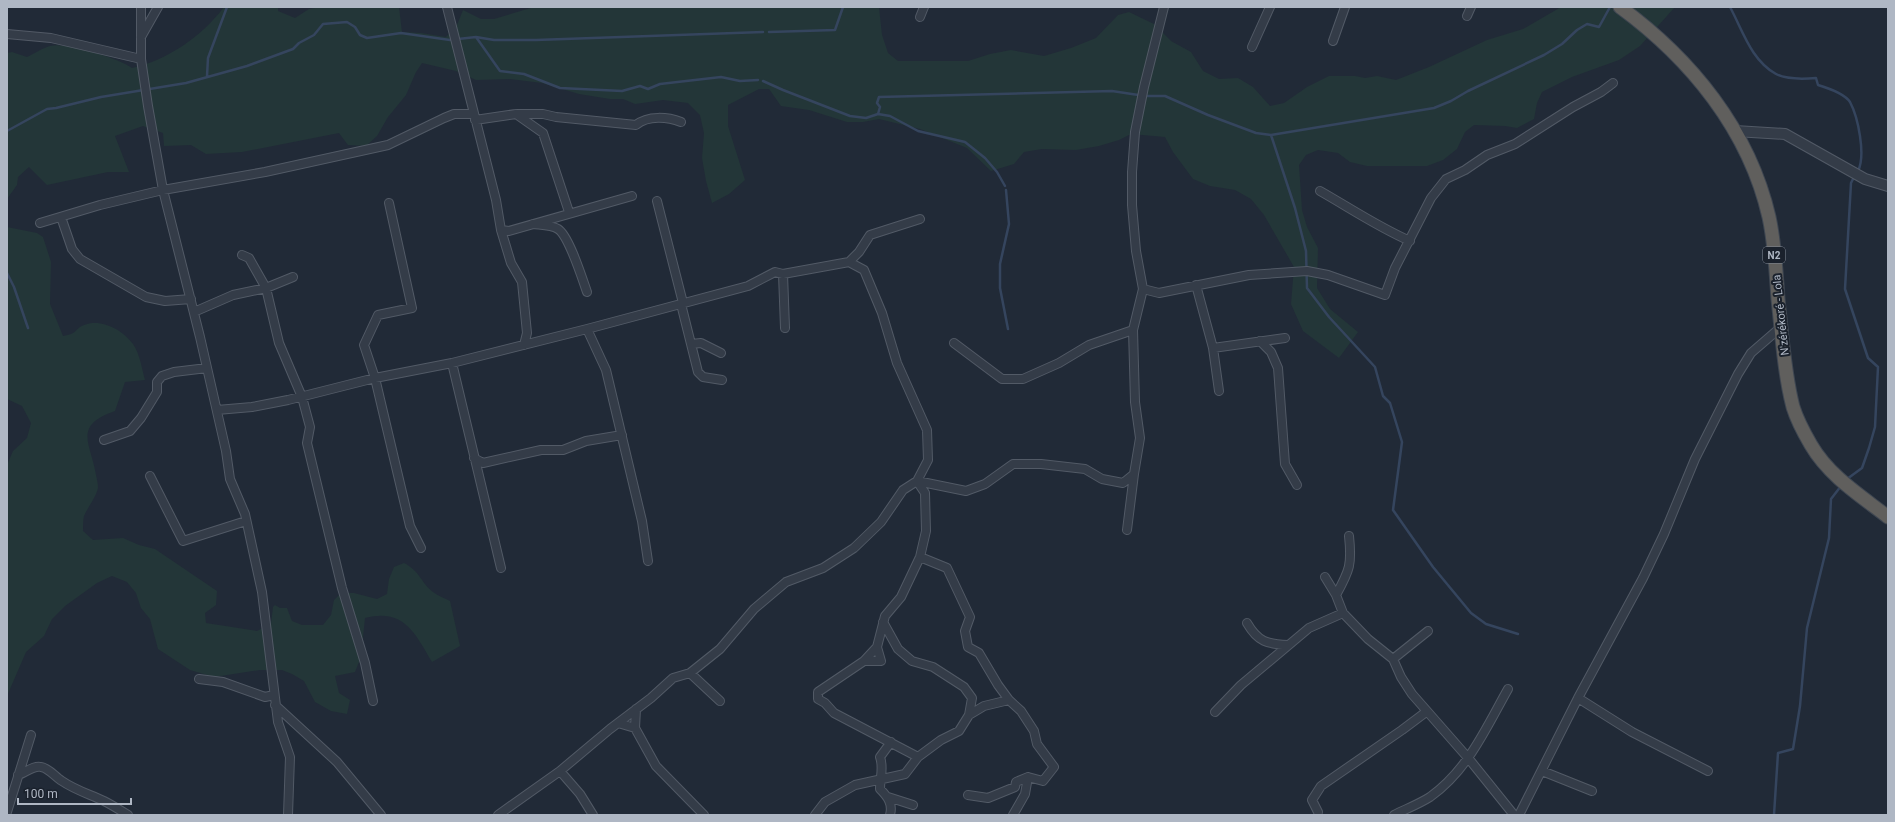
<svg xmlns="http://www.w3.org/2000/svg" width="1895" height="822" viewBox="0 0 1895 822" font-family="Roboto,sans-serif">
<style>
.green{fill:#233638}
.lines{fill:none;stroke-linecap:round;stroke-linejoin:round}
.stream{stroke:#35455e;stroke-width:2.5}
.minor-casing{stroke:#525a66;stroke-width:10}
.tertiary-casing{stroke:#525a66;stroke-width:12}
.trunk-casing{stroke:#3f4752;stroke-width:15}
.minor{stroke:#343c48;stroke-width:8}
.tertiary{stroke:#343c48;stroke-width:10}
.trunk{stroke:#605f5d;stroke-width:13}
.labels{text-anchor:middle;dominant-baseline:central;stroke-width:4;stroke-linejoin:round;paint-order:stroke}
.shield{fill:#1a212c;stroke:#828a96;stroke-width:1}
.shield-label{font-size:10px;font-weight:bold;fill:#afb7c4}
.street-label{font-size:11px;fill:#afb7c4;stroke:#1a212c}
</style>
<rect width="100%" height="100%" fill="#212a37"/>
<path class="green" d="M224 7H278V11L295 18 309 9 320 7H399L402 32 421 33 446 37 457 25 463 10 481 19H494L534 7H879L882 35 888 53 898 61H968L990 54 1011 50 1044 56 1071 48 1096 38 1118 15 1129 12 1154 24 1171 41 1191 52 1203 71 1219 79 1238 78 1253 87 1270 106 1284 103 1307 87 1329 76H1355L1365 78 1377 76 1396 80 1429 67 1487 40 1523 29 1561 7H1675L1640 46 1619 60 1572 77 1542 92 1537 103 1534 119 1517 128 1505 126 1474 125 1465 132 1457 149 1443 160 1427 166H1367L1350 162 1338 153 1318 150 1306 155 1299 165 1302 210 1307 227 1318 248 1317 288 1330 309 1358 332 1339 358 1303 331 1291 304 1294 267 1264 215 1251 199 1235 190 1210 186 1193 179 1173 152 1165 137 1131 134 1119 140 1099 146 1076 150 1042 149 1024 152 1014 164 991 171 967 148 920 129 879 119 863 122H847L809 110 781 106 769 89H759L728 105V126L745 180 729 194 712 203 706 181 702 158 704 133 700 115 688 103 663 100 635 104 623 99H610L579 94 542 83 510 79 476 80 456 71 422 63 416 72 406 95 388 117 377 136 366 146 348 145 339 133 242 152 206 154 191 145 164 146 163 133 143 126 115 136 129 172H108L47 185 29 167 18 177 17 185 7 199V53L12 52 27 57C34 54 42 48 50 46 67 42 117 58 132 68 168 60 202 36 224 7Z
M7 227 37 233 43 237 51 262 50 304 63 336C78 334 74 329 84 325 101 318 123 330 133 344 140 354 142 369 145 380L125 382 115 411C72 426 91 443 96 475 97 479 98 484 98 488 96 497 88 507 84 516 83 520 83 526 83 531L93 540 123 538 139 545 155 549 217 591 216 605 205 613 206 623 257 631 271 624 273 607 275 605 280 608H287L292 621 302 625H323L331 615 334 600 341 593H354L377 599 387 594 389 579 394 567 404 563C420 571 421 583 433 592 438 596 445 598 450 601L460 646 432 662C415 633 404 608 365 618L361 657 355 672 335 676 339 693 350 700 347 714 331 711 315 702 304 681 292 674 282 670H260L214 677 190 670 158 649 150 619 141 608 136 593 127 582 112 576 97 583 65 606 52 619 44 636 26 652 7 696V465L13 451 27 438 31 423 22 406 7 399Z"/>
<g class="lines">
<path class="stream" d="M1730 7C1743 31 1751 60 1776 74 1787 80 1804 79 1816 78L1818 85C1828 88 1844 93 1850 102 1858 117 1866 155 1858 171
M769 32 835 30 843 7
M476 37 494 40H536L763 32
M458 39 476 37 500 71 524 74 560 88 622 91 640 86 648 89 660 84 721 77 740 81 758 80
M207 76 208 58 227 7
M763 81 783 90 850 116 866 118 878 114 890 116 918 131 965 142 985 158 997 172 1005 186
M878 114 880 107 877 103 879 97 1112 91 1145 96H1165L1208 115 1256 133 1271 135 1434 108 1451 101 1468 91 1544 55 1562 44 1577 30 1587 24 1599 27 1610 7
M7 131 47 109 56 108 101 97 186 83 247 66 293 49 299 43 314 35 323 24 347 22 355 27 360 35 367 38 401 33 450 40
M1271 135 1295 208 1306 251 1307 288 1329 317 1375 367 1383 396 1390 403 1402 442 1393 510 1433 567 1471 613 1486 624 1518 634
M1006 190 1009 224 1000 264V288L1008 329
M7 273 14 287 28 328
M1847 479 1862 468 1869 448 1875 427 1878 367 1868 358 1845 289 1851 183 1855 175
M1774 815 1778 753 1793 749 1800 706 1807 628 1829 538 1831 499 1841 486"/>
<defs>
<path id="minor" d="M141 7V59L148 106 163 190 200 337 226 451 230 479 245 514 262 592 278 722 290 757 288 815
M447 7 496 200 501 230 511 263 522 282 527 333 524 345
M1467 16 1471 7
M920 17 924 7
M7 34 51 38 141 59
M141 37 158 7
M1333 41 1345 7
M1252 47 1270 7
M516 114 543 133 569 212
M475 120 516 114H543L556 117 636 125C648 115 668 117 681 122
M1320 191C1350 208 1378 227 1410 241
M657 201 683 303
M389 203 412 308 378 315 364 345 375 378 410 526 421 548
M61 217 72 249 80 259 146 297 165 301 191 299
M40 223 100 205 163 190 265 172 388 145 444 118 454 114H473
M533 224C540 225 552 225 558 229 569 236 582 278 587 292
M501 230 509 231 632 196
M242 255 249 258 266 288 279 343 302 397 310 427 307 443 342 588 365 663 373 701
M849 262 864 270 882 313 897 363 927 430 928 460 917 481 966 491 985 484 1013 464H1041L1085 469 1102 479 1123 483 1134 474 1140 438 1135 402 1133 330 1143 289 1136 251 1132 205V172L1135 132 1144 87 1164 7
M783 274 785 328
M1196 285 1213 348 1285 338
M1143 289 1159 293 1249 275 1307 271 1328 275 1385 295 1395 268 1431 198 1446 179 1465 170 1487 155 1515 144 1573 107 1601 92 1613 83
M681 304 698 372 703 377 722 380
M194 312 233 295 266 288 293 277
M587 329 606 370 642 521 648 561
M1260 341 1271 352 1278 368 1285 464 1297 485
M954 343 1002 379H1023L1059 363 1089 345 1133 330
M691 344 701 343 721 353
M1213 348 1219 391
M452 363 501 568
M217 410 252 407 288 400 375 378 452 363 587 329 748 286 775 272 783 274 849 262 859 252 870 235 920 219
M104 440 130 431 141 418 157 392V382L162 376 174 372 207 368
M474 458 483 463 541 450H563L586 441 622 435
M150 476 183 541 246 521
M1127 530 1134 474
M920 557 947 568 970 617 965 631 968 647 979 653 998 685 1009 700 1021 711 1034 731 1037 744 1054 767 1043 781 1028 777 1016 782 1015 787 988 798 968 795
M1325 577 1336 595
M1343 613 1336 595C1350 570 1352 564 1349 536
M883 622 898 649 912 661 933 667 964 687 972 698 969 715
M1247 623C1258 642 1267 644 1288 645
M1393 659 1428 631
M864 661 877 647
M690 673 720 701
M199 679 223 682 265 697 274 695
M1578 698 1632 732 1708 771
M275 705 337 762 381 815
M1215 712 1241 685 1309 628 1343 613 1368 639 1393 659 1401 677 1412 694 1469 759 1514 815
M618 723 635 728 656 766 704 815
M635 728 636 709
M560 771 580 794 593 815
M1542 771 1592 791
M18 775C25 773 34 765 41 767 49 768 55 777 62 781 75 790 89 794 104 801 112 805 120 810 128 815
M888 797 913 805
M7 812 31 735
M1318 812 1312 800 1321 786 1402 730 1426 712
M498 815 560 771 610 729 651 698 673 678 690 673 720 649 754 609 786 582 823 568 854 548 881 522 903 490 917 481 925 493 926 531 920 557 901 597 885 616 877 647 881 661H864L818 692V699L825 703 834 713 918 757
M815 815 825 802 855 785 905 774 918 757 941 740 959 731 969 715 984 706 1009 700
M890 815C893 804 888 797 880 789 880 777 884 768 880 757L891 742
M1013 815 1025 794 1028 777
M1394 815C1406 809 1419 804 1430 797 1468 770 1486 728 1508 689
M1519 815 1578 698 1643 578 1664 534 1695 459 1738 374 1751 353 1781 327"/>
<path id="tertiary" d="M1735 131 1785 134 1865 179 1888 186"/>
<path id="trunk" d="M1620 7C1691 59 1749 130 1769 217 1775 244 1776 272 1778 299 1782 334 1784 372 1793 407 1797 420 1804 433 1811 445 1829 476 1861 496 1888 517"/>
</defs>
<use href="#minor" class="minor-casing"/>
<use href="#tertiary" class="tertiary-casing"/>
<use href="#trunk" class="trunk-casing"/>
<use href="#minor" class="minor"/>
<use href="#tertiary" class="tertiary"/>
<use href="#trunk" class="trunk"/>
</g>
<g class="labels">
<rect class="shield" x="1763" y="247" width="22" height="16" rx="3"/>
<g class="shield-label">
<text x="1774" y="255">N2</text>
</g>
<g class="street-label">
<text transform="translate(1781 315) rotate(-96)">N'zérékoré - Lola</text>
</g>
</g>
<rect width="1895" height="822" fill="none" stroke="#afb7c4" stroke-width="16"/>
<path d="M18 798v6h113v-6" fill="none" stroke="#afb7c4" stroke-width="2"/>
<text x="24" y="798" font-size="12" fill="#afb7c4" stroke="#1a212c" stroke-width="3" paint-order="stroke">100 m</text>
</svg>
